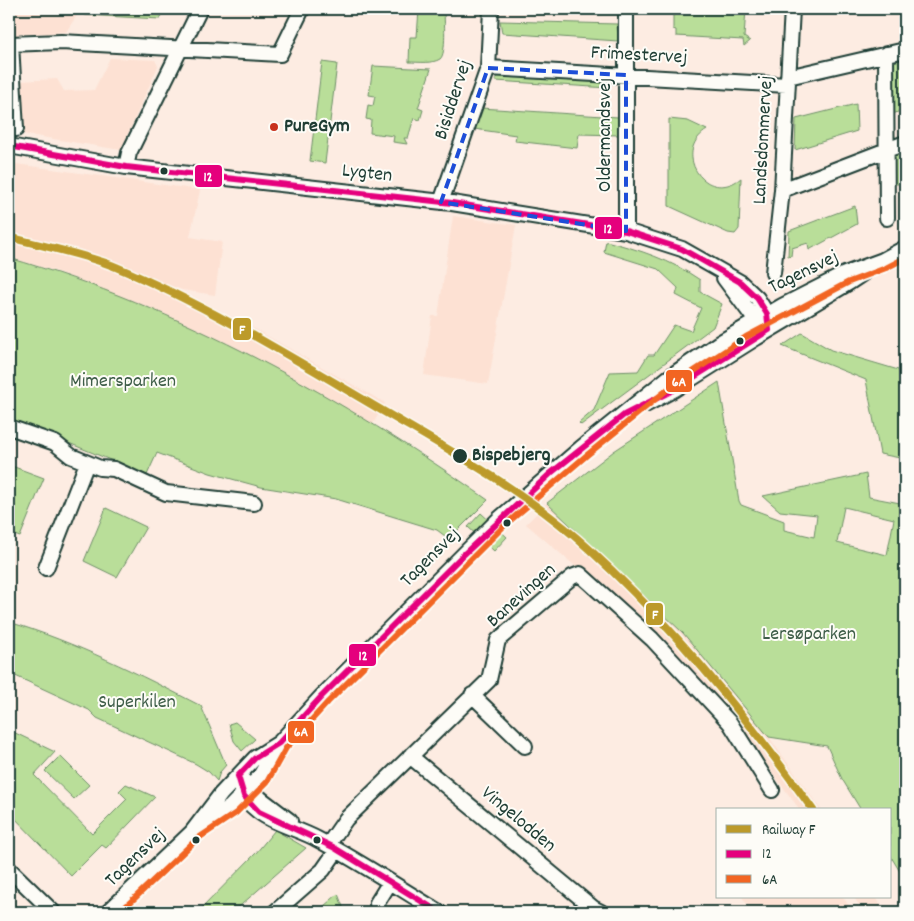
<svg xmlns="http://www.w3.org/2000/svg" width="914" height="921" viewBox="0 0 914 921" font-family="Dekko,sans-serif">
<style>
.built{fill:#fde1d3}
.green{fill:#b9de99;stroke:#6c8e66;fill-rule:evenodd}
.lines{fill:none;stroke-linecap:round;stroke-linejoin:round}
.minor-casing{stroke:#1f3d34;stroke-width:18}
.minor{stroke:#fdfcf7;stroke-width:14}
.bus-1-casing{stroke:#fdfcf7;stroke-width:10}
.bus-2-casing{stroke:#fdfcf7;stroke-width:10}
.bus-1{stroke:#e5007d;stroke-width:6}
.bus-2{stroke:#f26522;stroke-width:6}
.rail-1-casing{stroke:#fdfcf7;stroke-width:11}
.rail-1{stroke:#bc9a2a;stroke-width:8}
.marked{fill:none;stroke:#1d4ed8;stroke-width:4;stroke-dasharray:10 6;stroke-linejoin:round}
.poi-dot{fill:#c8321e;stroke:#fdfcf7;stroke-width:2}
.bus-dot{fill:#1f3d34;stroke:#fdfcf7;stroke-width:2}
.labels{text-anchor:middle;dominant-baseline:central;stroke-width:4;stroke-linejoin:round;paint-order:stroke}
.street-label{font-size:20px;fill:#1f3d34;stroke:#fdfcf7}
.poi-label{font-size:20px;font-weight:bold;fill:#1f3d34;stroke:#fdfcf7;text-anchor:start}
.park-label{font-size:20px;fill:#3e5d48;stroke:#fdfcf7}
.stop-label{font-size:20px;font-weight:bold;fill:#1f3d34;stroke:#fdfcf7;text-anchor:start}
.line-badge{stroke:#fdfcf7;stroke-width:2}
.badge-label{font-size:14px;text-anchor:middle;font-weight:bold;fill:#fff}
</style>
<rect width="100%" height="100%" fill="#fdece2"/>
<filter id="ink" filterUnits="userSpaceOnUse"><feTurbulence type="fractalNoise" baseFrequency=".02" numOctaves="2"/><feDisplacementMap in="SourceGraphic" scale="10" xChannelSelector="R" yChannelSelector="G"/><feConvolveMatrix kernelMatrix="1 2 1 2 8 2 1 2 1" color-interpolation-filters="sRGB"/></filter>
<g filter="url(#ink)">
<path class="built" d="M9 9H81L66 32 9 35Z
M110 58 155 60 158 66 121 150 23 134 20 81 57 79 64 91 94 90Z
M9 163 200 190 190 237 222 242 215 295 182 290 166 284 236 322 239 320 385 403 373 424 301 384 156 311 55 271 9 258Z
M453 216 516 225 488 384 424 375 432 316H438Z
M547 503 683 633 769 737 821 810H800L751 744 622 606 526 524Z
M742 897H843L853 912H752Z
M854 897H876L885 912H863Z"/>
<path class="green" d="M87 9H165L160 19 85 15Z
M419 9H444C444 18 447 54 440 59 432 64 419 62 409 62L410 37H417Z
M673 9H746L744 37 750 41 744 46 743 40 676 36V30L673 29Z
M500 21 617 24 618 41 502 33Z
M905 59V109L893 114V62Z
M322 62 337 64 325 163 310 161Z
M373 66 431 69 418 108 423 110 420 120 414 118 408 138H404L407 144 393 142 394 136 370 133 371 120 366 119 368 105 373 106 375 96 369 95Z
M499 74 609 80V88L495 81Z
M856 104 857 131 795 150 796 119Z
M481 108 618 117V135L579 134 577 148 515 141 516 135 474 129Z
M669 119 688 121 707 130C671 152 706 206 741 178L739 229 735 234 728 233 669 206Z
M905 150V184H892L893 155Z
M855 206 857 224 809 250 808 243 792 248 791 256 788 257 789 231Z
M606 241C640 250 671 260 700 280V292L722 304 713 327 581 425 579 423 594 410 610 372 638 371 648 355H654L674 325 691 331 701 308 676 295 678 288 658 269 604 252Z
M9 258C177 306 345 399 488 500L449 539 437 530 336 499 261 487 210 473 157 453 147 475 37 430 9 421Z
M802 333 831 350 905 372V459L880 454 866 380 782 346Z
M719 382 739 501 741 505 784 521V530L814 537 817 515 780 511 763 496 866 474 869 497 900 503 905 483V880L890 855V810H861L842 779 827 746 769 737 683 633 547 503 614 451ZM844 507 894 519 887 555 837 543Z
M9 465 44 478 20 537 9 533Z
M106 508 146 527 117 577 84 561Z
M481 513 507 537 494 551 468 527Z
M9 622C75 642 139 674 201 706L226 765 220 772 217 781 209 772 196 764 97 718 89 710 9 673Z
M235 722 255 739 242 751 234 741 229 724Z
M9 730 55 752 34 775 92 834 127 799 119 791 126 784 155 797 106 848 102 845 71 876 9 812Z
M60 756 89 785 74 799 45 771Z
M275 830 306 848 233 912H198L256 853Z
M338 894 345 912H317Z"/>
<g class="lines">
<defs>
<path id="minor" d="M9 44 61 42 280 54 302 9
M11 44 16 129
M886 54 887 218
M488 68 787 85
M788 77 905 50
M9 146 126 167 452 203 626 231 682 249 740 282 757 298 767 314 769 330
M126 167 129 153 200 9
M782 190 905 143
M441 202 488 68 491 9
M626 231V9
M773 273 782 190 792 9
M724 278 756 321 762 325
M645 405 675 389 756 338 850 282 883 260 905 248
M9 427 55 443 71 456 100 468 114 469 166 493 254 503
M46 568 87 463
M472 695 525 746
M410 756 593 908 601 912
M238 776C241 788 243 797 252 806 269 823 297 828 317 839 359 861 399 888 439 912
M244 781 261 799 290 821
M192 832 230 807 260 776 279 743 322 696 499 519 581 448 668 378 719 343 782 306 845 274 883 260
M328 845 346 819 489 680 498 640 572 577 580 574 652 639 730 723 772 790
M9 869 53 912
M108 912 192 832 221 794 255 758 279 743
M275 912 323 870 337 850
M378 912 377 903 390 882"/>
</defs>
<use href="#minor" class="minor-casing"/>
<use href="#minor" class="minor"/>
<defs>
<path id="bus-1" d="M9 146 126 167 452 203 626 231 682 249 740 282 757 298 767 314 769 330
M238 776 255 758 279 743 322 696 461 557 551 473 624 415 675 389 769 330
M238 776 244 796 259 812 333 847 439 912"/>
<path id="bus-2" d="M120 912 197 839 236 813 267 782 286 748 328 702 505 525 587 455 673 385 746 337 849 282 886 268 905 258"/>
</defs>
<use href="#bus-1" class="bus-1-casing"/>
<use href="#bus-2" class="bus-2-casing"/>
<use href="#bus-1" class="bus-1"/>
<use href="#bus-2" class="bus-2"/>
<defs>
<path id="rail-1" d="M9 237C42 246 85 254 116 267 211 307 299 362 388 414 458 455 529 494 589 549 673 626 747 717 813 810"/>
</defs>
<use href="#rail-1" class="rail-1-casing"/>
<use href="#rail-1" class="rail-1"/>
</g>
</g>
<path class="marked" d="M488 68 626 75V231L441 202Z"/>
<circle class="poi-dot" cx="274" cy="127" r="5"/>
<g class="bus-dot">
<circle cx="164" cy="171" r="4.5"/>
<circle cx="740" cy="341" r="4.5"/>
<circle cx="460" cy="456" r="8"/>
<circle cx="507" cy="523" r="4.5"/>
<circle cx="196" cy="840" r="4.5"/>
<circle cx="317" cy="840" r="4.5"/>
</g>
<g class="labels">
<g class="street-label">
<text transform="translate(639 56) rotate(3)">Frimestervej</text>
<text transform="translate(454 100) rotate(-72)">Bisiddervej</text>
<text transform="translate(606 135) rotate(-90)">Oldermandsvej</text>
<text transform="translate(764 140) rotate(-87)">Landsdommervej</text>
<text transform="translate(367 174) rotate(6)">Lygten</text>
<text transform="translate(804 273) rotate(-26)">Tagensvej</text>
<text transform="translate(431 558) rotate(-45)">Tagensvej</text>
<text transform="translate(522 596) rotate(-42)">Banevingen</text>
<text transform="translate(518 820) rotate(40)">Vingelodden</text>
<text transform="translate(136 858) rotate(-44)">Tagensvej</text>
</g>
<g class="poi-label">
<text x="284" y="127">PureGym</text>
</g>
<g class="park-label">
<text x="123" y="382">Mimersparken</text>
<text x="809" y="635">Lersøparken</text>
<text x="137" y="703">Superkilen</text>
</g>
<g class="stop-label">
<text x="472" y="456">Bispebjerg</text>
</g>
</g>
<g class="line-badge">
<rect x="194" y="164" width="29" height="24" rx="5" fill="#e5007d"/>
<rect x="594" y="216" width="29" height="24" rx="5" fill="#e5007d"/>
<rect x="232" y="317" width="20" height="24" rx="5" fill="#bc9a2a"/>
<rect x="665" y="369" width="28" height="24" rx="5" fill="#f26522"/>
<rect x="645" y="602" width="19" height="24" rx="5" fill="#bc9a2a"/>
<rect x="348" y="643" width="29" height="24" rx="5" fill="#e5007d"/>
<rect x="287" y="720" width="28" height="24" rx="5" fill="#f26522"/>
</g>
<g class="badge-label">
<text x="208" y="181">12</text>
<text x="608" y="233">12</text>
<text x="242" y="334">F</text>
<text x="679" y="386">6A</text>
<text x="655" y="619">F</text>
<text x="363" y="660">12</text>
<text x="301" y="736">6A</text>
</g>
<rect width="914" height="921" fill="none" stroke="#fdfcf7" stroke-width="30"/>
<rect x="15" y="15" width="884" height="891" fill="none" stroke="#1f3d34" stroke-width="2" filter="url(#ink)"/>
<rect x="716" y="808" width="175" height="90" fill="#fdfcf7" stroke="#a4b0a9"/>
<rect x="726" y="825" width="25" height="8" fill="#bc9a2a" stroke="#a4b0a9"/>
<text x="762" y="834" font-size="15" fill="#1f3d34">Railway F</text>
<rect x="726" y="850" width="25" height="8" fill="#e5007d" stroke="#a4b0a9"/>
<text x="762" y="858" font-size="15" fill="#1f3d34">12</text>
<rect x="726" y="875" width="25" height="8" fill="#f26522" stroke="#a4b0a9"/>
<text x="762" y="884" font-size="15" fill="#1f3d34">6A</text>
</svg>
